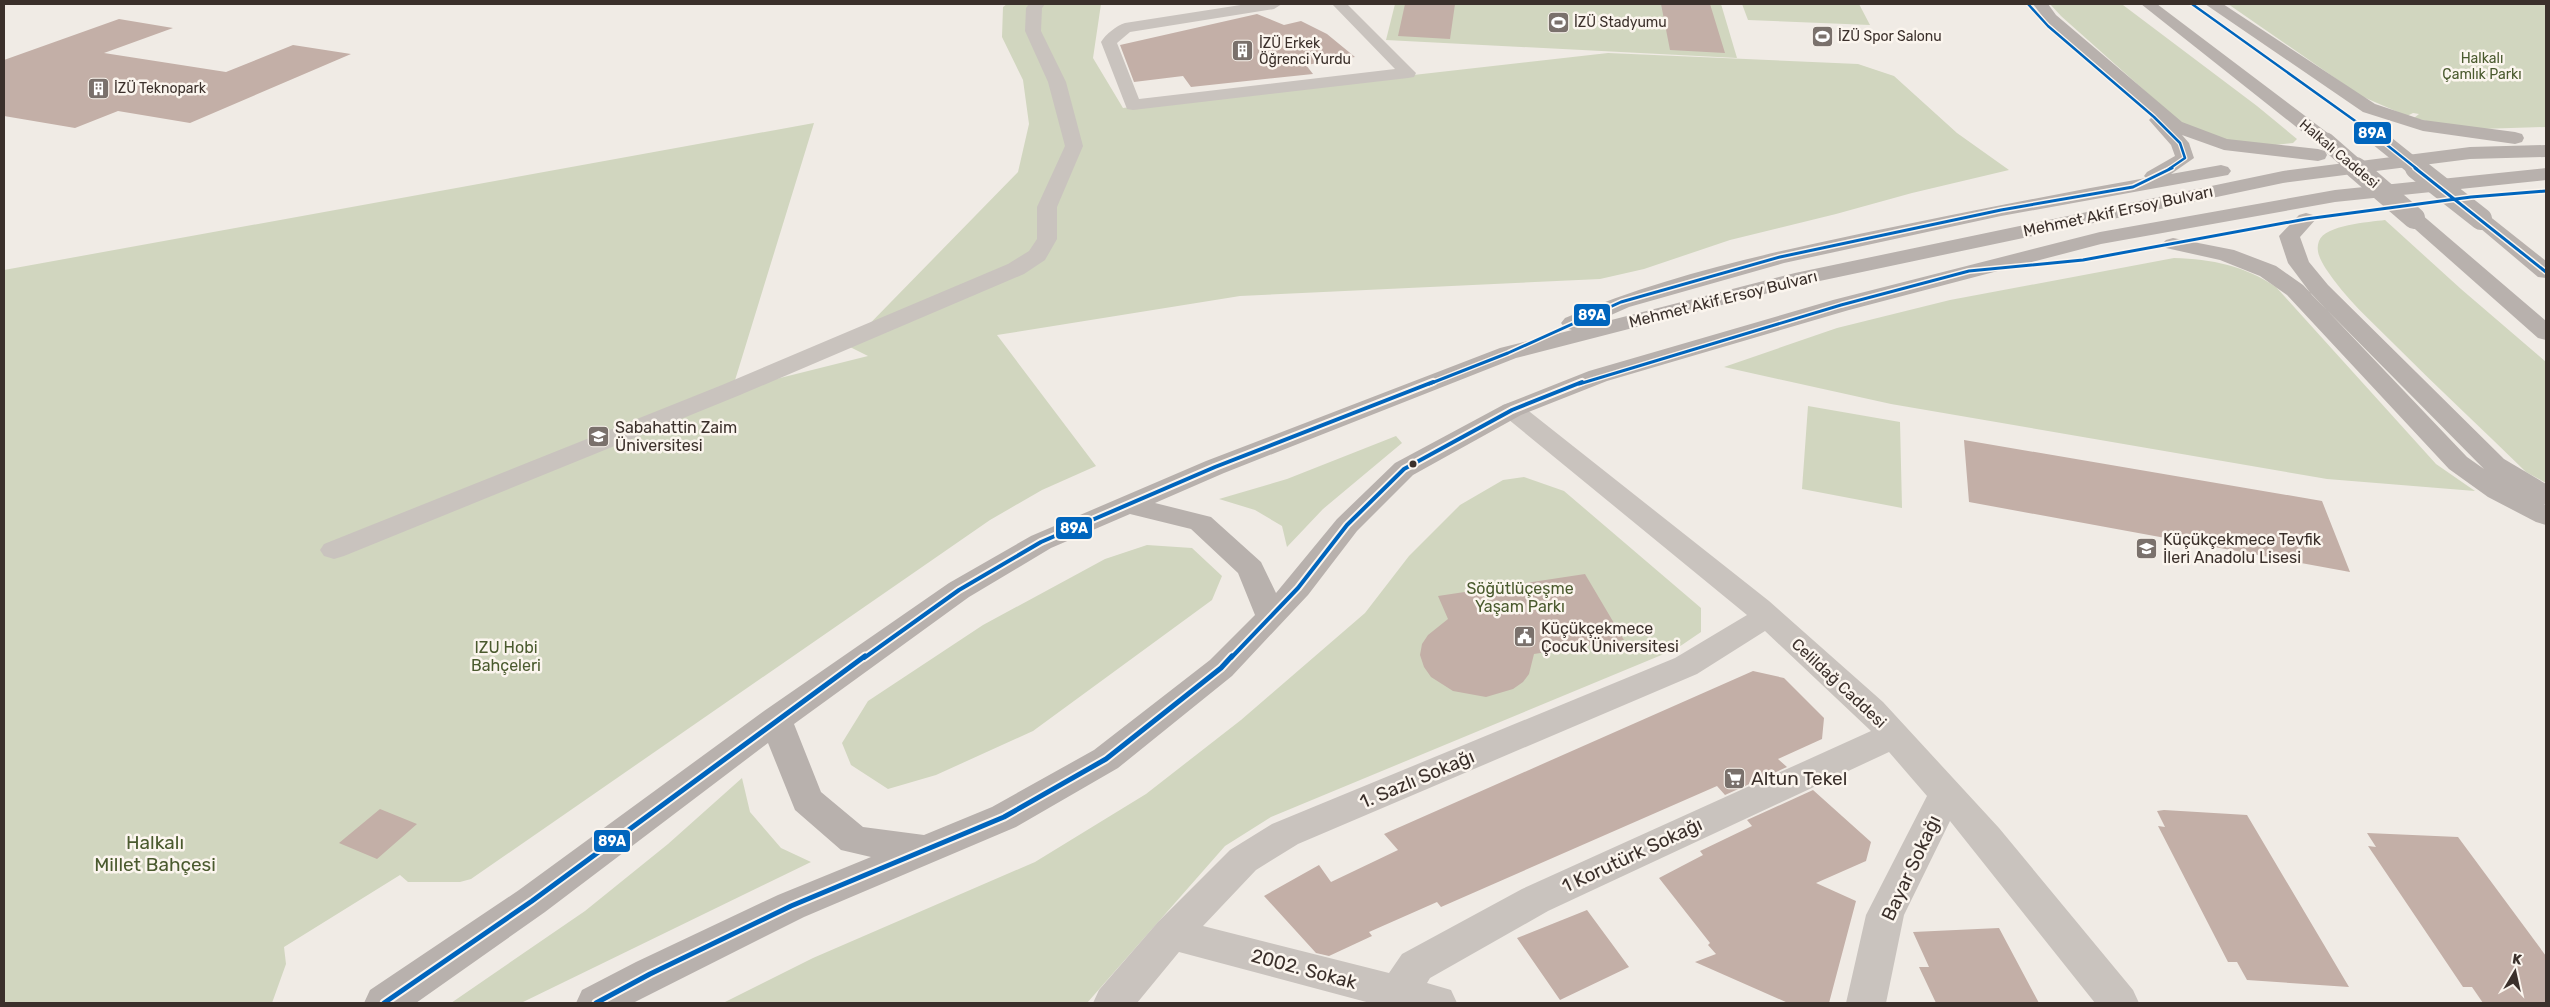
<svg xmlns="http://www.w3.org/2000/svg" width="2550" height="1007" viewBox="0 0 2550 1007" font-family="Rubik,sans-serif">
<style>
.green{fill:#d1d6bf}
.building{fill:#c3afa7}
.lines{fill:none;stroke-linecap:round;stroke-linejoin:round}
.minor{fill:#c9c3be;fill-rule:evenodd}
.major{fill:#b8b1ad;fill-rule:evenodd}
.major-bridge-far1{stroke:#b8b1ad;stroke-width:17}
.major-bridge{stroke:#b8b1ad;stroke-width:22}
.bus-1-far3-casing{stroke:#fbf5ee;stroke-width:5}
.bus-1-far2-casing{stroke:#fbf5ee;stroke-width:6}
.bus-1-far1-casing{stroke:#fbf5ee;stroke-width:8}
.bus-1-casing{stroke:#fbf5ee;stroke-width:9}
.bus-1-far3{stroke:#0065bd;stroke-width:2.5}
.bus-1-far2{stroke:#0065bd;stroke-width:3}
.bus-1-far1{stroke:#0065bd;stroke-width:4}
.bus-1{stroke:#0065bd;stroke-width:5}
.bus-dot{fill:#3b302b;stroke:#fbf5ee;stroke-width:2}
.labels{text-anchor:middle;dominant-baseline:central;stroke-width:5;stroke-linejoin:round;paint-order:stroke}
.far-poi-label{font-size:14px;fill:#3b302b;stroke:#fbf5ee;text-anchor:start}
.far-park-label{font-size:14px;fill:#4a5a2e;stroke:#fbf5ee}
.far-street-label{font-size:14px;fill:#3b302b;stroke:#fbf5ee}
.street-label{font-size:16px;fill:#3b302b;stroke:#fbf5ee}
.poi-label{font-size:16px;fill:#3b302b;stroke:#fbf5ee;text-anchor:start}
.park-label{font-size:16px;fill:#4a5a2e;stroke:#fbf5ee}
.near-poi-label{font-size:19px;fill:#3b302b;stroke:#fbf5ee;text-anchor:start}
.near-street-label{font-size:19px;fill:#3b302b;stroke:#fbf5ee}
.near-park-label{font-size:19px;fill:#4a5a2e;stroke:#fbf5ee}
.line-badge{stroke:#fbf5ee;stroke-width:2}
.badge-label{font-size:14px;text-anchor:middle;font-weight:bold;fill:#fff}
</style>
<rect width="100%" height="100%" fill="#f0ebe5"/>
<path class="green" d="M1007 4H1101L1093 58 1123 108 1608 53 1858 64 1894 76 1957 133 2009 170 1912 193 1836 214 1730 240 1644 269 1600 279 1240 296 997 335 1096 466 1042 490 990 520 471 879 460 882H408L400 875 284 947 286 964 272 1003H4V270L814 123 732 390 868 356 848 346 1018 172 1029 124 1023 80 1002 37 1003 7Z
M1395 4H1721L1737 58 1386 40Z
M1742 4H1859L1870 25 1748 20Z
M2050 4 2123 5 2257 106 2297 139 2293 143 2275 145 2227 140 2182 124 2061 16Z
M2228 4H2546V127L2480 129 2448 126 2414 118 2419 114 2413 113 2407 116 2361 96Z
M2385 220 2461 289 2546 362V483L2526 472C2482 429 2438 388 2395 345 2371 321 2345 298 2326 269 2321 261 2315 251 2319 241 2325 225 2369 222 2385 220Z
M2174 258C2212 259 2245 266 2276 287L2436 464 2475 491 2327 479 1891 404 1724 367 1837 328 1950 300Z
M1808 406 1900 422 1902 508 1802 489Z
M1396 436 1402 443 1323 509 1287 547 1282 526 1255 510 1219 499 1287 479Z
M1524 477 1564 491 1701 608V632L1676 649 1271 817 1225 846 1087 1003H723L813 958 1035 862 1146 794 1241 720 1365 613 1409 556 1460 505 1503 480Z
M1147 545 1192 548 1222 576 1212 600 1033 731 936 775 888 789 851 765 842 743 868 701 983 625 1105 559Z
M742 778 750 812 781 848 811 862 521 1003H451L585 911 668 844Z"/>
<path class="building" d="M1405 4H1455L1450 39 1398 36Z
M1661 4H1710L1725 53 1670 50Z
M1257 14 1284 25 1301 21 1327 34 1355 57 1306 65 1313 74 1191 87 1183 76 1134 82 1120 45Z
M119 19 173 28 104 53 226 72 293 45 351 54 190 123 118 111 75 128 4 116V60Z
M1964 440 2322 501 2350 572 1969 502Z
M1585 574 1624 640 1534 654 1529 674 1523 682 1513 689 1486 697 1453 691 1431 677 1424 667 1420 655 1422 644 1428 635 1448 619 1438 596Z
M1753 671 1784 678 1824 718 1822 739 1778 759 1787 767 1725 795 1717 786 1441 907 1437 902 1369 932 1372 936 1329 956 1316 953 1264 896 1319 865 1331 882 1398 850 1384 834Z
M1813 790 1871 842 1866 861 1816 883 1856 901 1829 1003H1788L1695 962 1716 954 1708 945 1710 943 1659 878 1703 855 1700 851 1752 826 1747 820Z
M380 809 417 824 377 859 339 843Z
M2164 810 2247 815 2349 987 2247 980 2237 962H2228L2158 826 2165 827 2157 811Z
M2367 833 2458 837 2546 956V1003H2483L2472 987H2463L2368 846 2376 847Z
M1587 910 1629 967 1560 1000 1517 938Z
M1999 928 2039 1003H1936L1919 967H1929L1913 932Z"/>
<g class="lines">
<path class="minor" d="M1029 4H1045L1042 8 1041 31 1066 82 1083 146 1057 207V239L1045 260 1024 274 740 395 344 556 334 559 324 556 320 550 324 544 722 385 1008 264 1029 251 1037 239V207L1065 146 1048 82 1025 31 1026 8Z
M1247 4H1282L1274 9 1130 32 1117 43 1139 99 1395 69 1332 4H1347L1416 73 1414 77 1408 78 1133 110 1127 109 1101 42C1106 34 1116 26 1125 23Z
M1512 402 1521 405 1769 601 1883 702 1999 828 2133 990 2139 1003H2095L1950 821 1904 915 1886 1003H1846L1866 915 1927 796 1889 752 1548 911 1430 978 1427 983 1451 990 1457 1003H1370L1179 952 1137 1003H1093L1099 990 1158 922 1230 850 1272 824 1675 658 1747 615 1503 415 1499 410 1503 405ZM1765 631 1871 731 1522 889 1402 954 1389 973 1203 926 1256 870 1298 844 1697 674Z"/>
<path class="major" d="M2033 4H2048L2056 15 2182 122 2227 139 2318 149 2325 151 2327 155 2325 159 2318 161 2224 150 2182 135 2189 143 2194 158 2171 174 2221 165 2228 167 2231 171 2228 175 2001 216 1784 263 1629 307 1584 327 1795 273 2283 171 2470 147 2546 145V157L2470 159 2283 183 1796 286 1516 358 1224 473 1155 503 1211 517 1261 562 1276 593 1337 519 1395 463 1503 405 1589 371 1833 300 2100 232 2335 190 2546 168V180L2335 202 2101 244 1849 310 1607 381 1521 415 1413 475 1357 531 1308 595 1232 676 1118 768 1016 827 804 917 633 1003H576L582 990 636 962 778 895 871 857 841 850 795 810 768 743 545 912 416 1003H364L370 990 519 890 764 711 949 583 1031 536 1206 461 1500 348 1572 330 1565 328 1561 323 1565 318C1658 278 1760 255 1859 234 1955 214 2050 195 2146 178L2144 176 2147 172 2175 156 2171 145 2149 120 2153 116 2046 21ZM1130 514 1191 529 1238 573 1255 615 1210 660 1094 750 992 807 924 835 863 827 821 792 794 724 969 597 1051 548Z
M2141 4H2157L2333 137 2335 141 2333 145H2319Z
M2205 4H2223L2375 104 2423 120 2515 132 2522 134 2524 138 2522 142 2515 144 2423 131 2363 112Z
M2414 212 2421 214 2546 321V340L2538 338 2407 222 2404 218 2407 214Z
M2306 213 2313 215 2316 219 2300 237 2309 262 2328 285 2504 459 2546 484V504H2544L2546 505V525L2536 522 2488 497 2449 469 2287 295 2260 276 2220 260 2166 248 2162 244 2166 240 2173 238 2234 250 2276 266 2303 285 2467 457 2484 469 2312 295 2288 263 2279 236 2299 215Z
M2481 213 2488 215 2546 261V278L2538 277 2474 223 2471 219 2474 215Z"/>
<path class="major-bridge-far1" d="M2372 133 2417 169
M2326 141 2358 169"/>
<path class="major-bridge" d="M2356 168 2414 218
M2416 168 2481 219"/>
<defs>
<path id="bus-1-far3" d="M2028 4 2048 26 2154 117 2180 143 2185 158 2169 169
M2192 4 2372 133 2417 169"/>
<path id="bus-1-far2" d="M2415 168 2546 272
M1429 384 1508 353 1621 302 1780 257 2001 210 2133 187 2172 168
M1579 384 1841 305 1969 271 2083 260 2306 219 2471 197 2546 191"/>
<path id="bus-1-far1" d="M864 658 959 590 1041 542 1215 467 1433 382
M1231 658 1298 588 1347 525 1404 469 1512 410 1582 382"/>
<path id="bus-1" d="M384 1003 532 901 865 656
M596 1003 650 974 791 906 1004 817 1106 759 1221 668 1232 656"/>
</defs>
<use href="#bus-1-far3" class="bus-1-far3-casing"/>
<use href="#bus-1-far2" class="bus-1-far2-casing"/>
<use href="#bus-1-far1" class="bus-1-far1-casing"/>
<use href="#bus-1" class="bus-1-casing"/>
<use href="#bus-1-far3" class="bus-1-far3"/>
<use href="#bus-1-far2" class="bus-1-far2"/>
<use href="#bus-1-far1" class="bus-1-far1"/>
<use href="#bus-1" class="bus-1"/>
</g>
<defs>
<symbol id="stadium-square" viewBox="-11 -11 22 22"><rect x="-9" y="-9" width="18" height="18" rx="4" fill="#7a716c" stroke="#fbf5ee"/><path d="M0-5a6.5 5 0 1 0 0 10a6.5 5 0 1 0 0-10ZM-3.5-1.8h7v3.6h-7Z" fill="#fff"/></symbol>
<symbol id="building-square" viewBox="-11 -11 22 22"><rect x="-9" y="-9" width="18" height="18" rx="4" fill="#7a716c" stroke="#fbf5ee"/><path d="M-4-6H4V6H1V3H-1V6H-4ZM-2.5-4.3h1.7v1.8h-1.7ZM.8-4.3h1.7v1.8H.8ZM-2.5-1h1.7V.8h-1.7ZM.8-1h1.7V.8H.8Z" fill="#fff"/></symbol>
<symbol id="university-square" viewBox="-11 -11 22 22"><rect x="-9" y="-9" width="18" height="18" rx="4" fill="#7a716c" stroke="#fbf5ee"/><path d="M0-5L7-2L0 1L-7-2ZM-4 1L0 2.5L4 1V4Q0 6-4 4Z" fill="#fff"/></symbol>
<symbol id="school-square" viewBox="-11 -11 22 22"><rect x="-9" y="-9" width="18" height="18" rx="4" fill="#7a716c" stroke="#fbf5ee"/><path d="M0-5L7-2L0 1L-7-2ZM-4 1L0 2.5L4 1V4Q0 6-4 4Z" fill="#fff"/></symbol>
<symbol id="civic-square" viewBox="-11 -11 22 22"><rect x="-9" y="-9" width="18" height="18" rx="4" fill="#7a716c" stroke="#fbf5ee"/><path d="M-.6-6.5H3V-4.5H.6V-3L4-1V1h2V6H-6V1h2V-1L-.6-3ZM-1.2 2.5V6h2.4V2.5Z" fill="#fff"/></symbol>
<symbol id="supermarket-square" viewBox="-11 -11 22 22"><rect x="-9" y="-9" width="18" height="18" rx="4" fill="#7a716c" stroke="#fbf5ee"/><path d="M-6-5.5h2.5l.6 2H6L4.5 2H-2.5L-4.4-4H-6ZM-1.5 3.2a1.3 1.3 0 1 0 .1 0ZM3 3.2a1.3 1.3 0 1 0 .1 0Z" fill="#fff"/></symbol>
</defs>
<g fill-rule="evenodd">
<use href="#stadium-square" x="1546" y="10" width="25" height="25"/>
<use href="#stadium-square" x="1810" y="24" width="25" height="25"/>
<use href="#building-square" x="1230" y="38" width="25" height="25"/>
<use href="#building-square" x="86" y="76" width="25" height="25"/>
<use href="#university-square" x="586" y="424" width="25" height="25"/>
<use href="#school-square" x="2134" y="536" width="25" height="25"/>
<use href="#civic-square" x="1512" y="624" width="25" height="25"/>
<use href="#supermarket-square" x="1722" y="766" width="25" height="25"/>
</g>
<circle class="bus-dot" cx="1413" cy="464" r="4.5"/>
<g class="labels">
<g class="far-poi-label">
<text x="1574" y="22">İZÜ Stadyumu</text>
<text x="1838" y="36">İZÜ Spor Salonu</text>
<text x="1259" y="43">İZÜ Erkek<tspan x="1259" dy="16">Öğrenci Yurdu</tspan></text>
<text x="114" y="88">İZÜ Teknopark</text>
</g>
<g class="far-park-label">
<text x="2482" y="58">Halkalı<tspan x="2482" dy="16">Çamlık Parkı</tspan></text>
</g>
<g class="far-street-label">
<text transform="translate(2339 154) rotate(40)">Halkalı Caddesi</text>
</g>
<g class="street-label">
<text transform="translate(2118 211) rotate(-12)">Mehmet Akif Ersoy Bulvarı</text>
<text transform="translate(1723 299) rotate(-14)">Mehmet Akif Ersoy Bulvarı</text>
<text transform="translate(1839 683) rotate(43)">Celildağ Caddesi</text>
</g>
<g class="poi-label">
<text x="615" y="427">Sabahattin Zaim<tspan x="615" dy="18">Üniversitesi</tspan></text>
<text x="2163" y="539">Küçükçekmece Tevfik<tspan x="2163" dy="18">İleri Anadolu Lisesi</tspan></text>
<text x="1541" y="628">Küçükçekmece<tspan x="1541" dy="18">Çocuk Üniversitesi</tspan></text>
</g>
<g class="park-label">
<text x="1520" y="588">Söğütlüçeşme<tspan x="1520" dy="18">Yaşam Parkı</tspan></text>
<text x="506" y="647">IZU Hobi<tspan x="506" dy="18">Bahçeleri</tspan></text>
</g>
<g class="near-poi-label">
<text x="1751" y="778">Altun Tekel</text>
</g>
<g class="near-street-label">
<text transform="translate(1417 779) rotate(-23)">1. Sazlı Sokağı</text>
<text transform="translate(1632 855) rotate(-25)">1 Korutürk Sokağı</text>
<text transform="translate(1911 868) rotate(-65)">Bayar Sokağı</text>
<text transform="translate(1304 969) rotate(15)">2002. Sokak</text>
</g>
<g class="near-park-label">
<text x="155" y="842">Halkalı<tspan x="155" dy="22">Millet Bahçesi</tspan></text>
</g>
</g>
<g class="line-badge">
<rect x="2353" y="121" width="39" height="24" rx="5" fill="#0065bd"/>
<rect x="1573" y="303" width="38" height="24" rx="5" fill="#0065bd"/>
<rect x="1055" y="516" width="38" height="24" rx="5" fill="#0065bd"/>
<rect x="593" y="829" width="38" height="24" rx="5" fill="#0065bd"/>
</g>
<g class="badge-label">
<text x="2372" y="138">89A</text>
<text x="1592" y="320">89A</text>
<text x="1074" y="533">89A</text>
<text x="612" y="846">89A</text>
</g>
<rect width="2550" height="1007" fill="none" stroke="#3b302b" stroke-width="10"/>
<g transform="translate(2515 972) rotate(9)" stroke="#fbf5ee" stroke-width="4" paint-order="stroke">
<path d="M0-4L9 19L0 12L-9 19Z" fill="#3b302b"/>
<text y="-8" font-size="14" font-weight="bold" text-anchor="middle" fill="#3b302b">K</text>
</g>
</svg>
